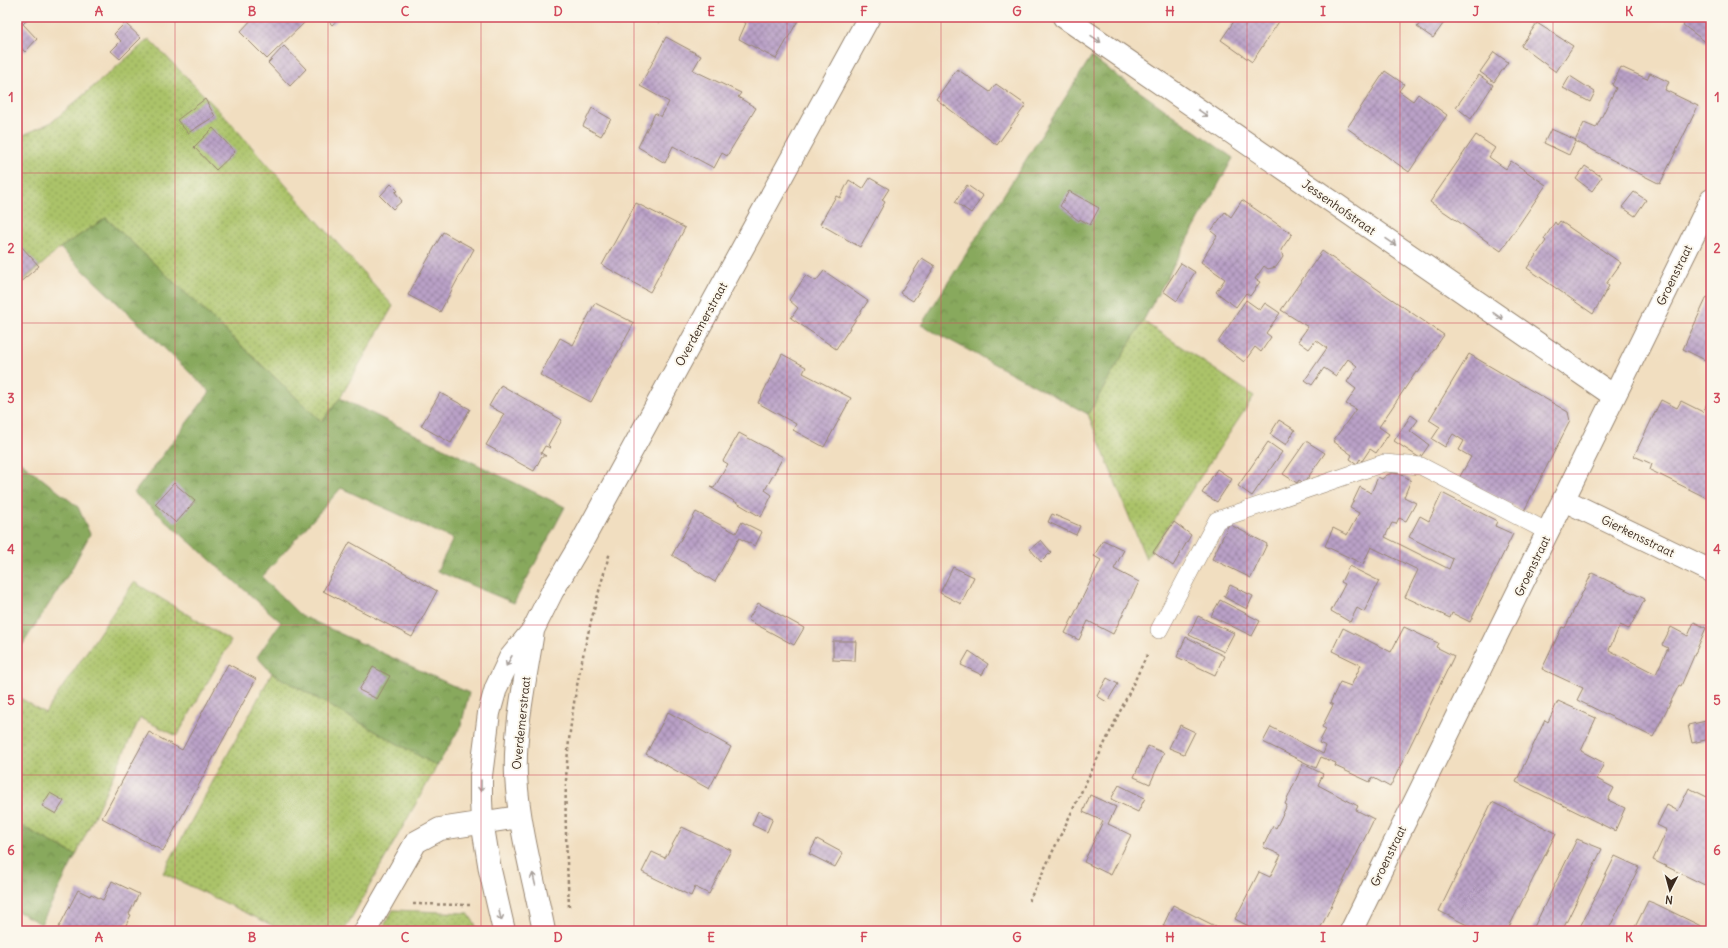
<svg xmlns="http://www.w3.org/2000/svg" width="1728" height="948" viewBox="0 0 1728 948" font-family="Delius,sans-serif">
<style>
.grass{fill:url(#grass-dots);stroke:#737644}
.forest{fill:url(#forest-crowns);stroke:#626a3e}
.building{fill:url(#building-cross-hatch)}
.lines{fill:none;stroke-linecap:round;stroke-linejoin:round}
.lane-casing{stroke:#96846f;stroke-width:18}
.street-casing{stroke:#96846f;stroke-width:24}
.path{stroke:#96846f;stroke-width:2.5;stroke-dasharray:3 3;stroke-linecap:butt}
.lane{stroke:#fff;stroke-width:17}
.street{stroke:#fff;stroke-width:22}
.oneway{stroke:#a79f9a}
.grid{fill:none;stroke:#d1495b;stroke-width:1;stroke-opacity:0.55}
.labels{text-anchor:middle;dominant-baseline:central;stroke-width:4;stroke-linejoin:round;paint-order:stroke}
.street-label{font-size:12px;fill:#3b2a1e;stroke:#fbf7ec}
.neatline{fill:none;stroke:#d1495b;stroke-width:1.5}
.grid-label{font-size:13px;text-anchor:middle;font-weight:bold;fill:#d1495b}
</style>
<defs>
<pattern id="grass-dots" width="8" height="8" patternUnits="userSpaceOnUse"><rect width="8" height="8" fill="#abc369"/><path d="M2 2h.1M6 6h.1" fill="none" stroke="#8c9f56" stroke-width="1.8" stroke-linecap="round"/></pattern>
<pattern id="forest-crowns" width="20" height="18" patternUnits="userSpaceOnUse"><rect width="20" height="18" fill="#88a95d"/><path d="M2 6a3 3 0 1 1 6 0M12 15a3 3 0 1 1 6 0" fill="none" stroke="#708a4c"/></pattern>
<pattern id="building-cross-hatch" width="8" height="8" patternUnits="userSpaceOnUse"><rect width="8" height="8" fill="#baa1c7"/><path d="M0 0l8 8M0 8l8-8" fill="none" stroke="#9883a1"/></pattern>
</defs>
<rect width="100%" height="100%" fill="#fbf7ec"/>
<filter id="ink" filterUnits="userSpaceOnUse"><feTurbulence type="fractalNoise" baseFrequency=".025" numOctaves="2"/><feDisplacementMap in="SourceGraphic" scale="8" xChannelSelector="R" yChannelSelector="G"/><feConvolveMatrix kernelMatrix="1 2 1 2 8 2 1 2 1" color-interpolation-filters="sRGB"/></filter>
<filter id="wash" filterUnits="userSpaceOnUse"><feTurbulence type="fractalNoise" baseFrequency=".012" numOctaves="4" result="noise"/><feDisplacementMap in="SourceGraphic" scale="16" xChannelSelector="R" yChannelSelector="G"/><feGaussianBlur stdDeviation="0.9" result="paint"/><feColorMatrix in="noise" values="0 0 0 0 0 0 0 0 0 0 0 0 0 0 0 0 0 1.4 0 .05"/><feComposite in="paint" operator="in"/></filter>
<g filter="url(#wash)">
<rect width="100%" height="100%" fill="#f1dec0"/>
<path class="grass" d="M149 39 227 119 393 306 340 398 322 422 106 218 60 248 17 287V138L52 122Z
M1143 321 1254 396 1146 559 1088 414Z
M134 582 231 641 177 736 140 718 76 855 17 824V696L45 713Z
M272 673 437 766 344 931H284L163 873Z
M393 910 468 913 475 924 477 931H381Z"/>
<path class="forest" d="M1091 57 1233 158 1143 321 1088 414 921 325Z
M106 218 322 422 340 398 565 507 514 603 437 571 453 539 341 488 262 577 300 615 469 693 461 726 437 766 272 673 257 657 281 622 134 493 210 392 60 248Z
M17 459 78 507 90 534 70 572 17 653Z
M17 824 76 855 41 924 17 911Z"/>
<g id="blocks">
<path class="building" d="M17 17H30L23 24 37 39 25 52 17 44Z
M124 17H137L130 24Z
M254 17H304L307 20 267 59 240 32Z
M325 17H341L332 25Z
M649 17H663L659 23Z
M735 17H800L776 59 739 39 746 23Z
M1237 17H1282L1252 62 1221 40Z
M1420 17H1448L1433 38 1417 27 1423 19Z
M1688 17H1711V46L1683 25Z
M125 23 141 38 120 59 111 51 121 41 114 34Z
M1537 23 1573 46 1556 72 1521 46Z
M666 37 701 56 693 70 741 93 738 97 756 108 727 156 722 153 714 168 673 146 665 163 638 147 655 113 661 117 669 102 640 86Z
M284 46 306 69 290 86 268 63Z
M1494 52 1508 62 1494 82 1480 72Z
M1621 67 1647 79 1650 73 1669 82 1665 90 1698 106 1660 184 1575 141 1584 123 1596 128 1616 88 1612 85Z
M957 69 990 92 996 84 1026 105 997 145 936 99Z
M1385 71 1404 84 1399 91 1413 101 1418 94 1447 115 1409 172 1347 128Z
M1479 75 1493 85 1471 119 1456 107Z
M1570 76 1595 92 1590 102 1563 88Z
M205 99 215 116 188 133 177 120Z
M592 108 611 119 601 136 583 126Z
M213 128 235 152 216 170 194 147Z
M1551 129 1576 140 1569 155 1544 143Z
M1476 135 1495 148 1489 157 1506 169 1511 161 1546 185 1501 251 1430 202Z
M1585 166 1602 177 1592 191 1576 179Z
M870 178 889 189 882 200 885 202 860 247 820 224 836 196 840 198 849 180 863 189Z
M391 184 398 191 395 192 402 201 393 209 380 196Z
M967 185 983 196 971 213 955 202Z
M1069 191 1099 208 1090 225 1080 219 1079 221 1060 206Z
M1634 192 1646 200 1635 216 1622 207Z
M1242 200 1292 234 1281 250 1283 257 1276 267 1268 269 1264 266 1255 279 1260 282 1250 296 1246 293 1236 307 1216 292 1225 279 1201 262 1217 236 1211 231 1225 212 1231 217Z
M636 203 685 228 650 292 602 265Z
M1560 221 1621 263 1606 284 1609 286 1593 314 1527 268 1546 241 1544 239 1555 222 1557 225Z
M443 232 474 249 440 312 408 295Z
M21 246 39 266 18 284 17 282V250Z
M1322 251 1444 335 1418 373 1416 372 1379 427 1389 434 1376 453 1370 449 1362 461 1360 459 1357 464 1350 459 1352 455 1333 441 1356 409 1346 404 1356 389 1347 382 1357 366 1348 359 1336 376 1324 368 1312 385 1305 380 1327 348 1316 340 1309 349 1298 341 1308 327 1281 310Z
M922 258 935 266 913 301 900 293Z
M1181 263 1195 272 1177 301 1163 291Z
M824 271 868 301 836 349 791 318 798 308 789 300 806 275 816 281Z
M1707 297 1711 299V363L1683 349Z
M1246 300 1260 310 1265 303 1280 313 1266 333 1271 337 1261 352 1255 347 1244 362 1218 342Z
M595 303 634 323 591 402 540 375 560 338 573 345Z
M782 354 806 367 803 373 851 398 824 447 793 430 796 424 758 403Z
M1469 354 1568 412 1570 421 1524 511 1459 478 1471 457 1459 450 1464 441 1453 434 1445 447 1432 439 1440 427 1429 420Z
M501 385 562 420 548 445 551 448 545 446 541 453 546 456H542L534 471 486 445 504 414 489 406Z
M440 393 470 409 451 443 421 426Z
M1711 395V500L1650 470 1652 464 1634 456 1661 400 1677 408 1681 401 1703 412Z
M1411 415 1418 420 1410 431 1429 445 1420 458 1394 441Z
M1279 420 1295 430 1286 445 1270 434Z
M739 433 783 457 765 490 772 495 761 517 710 487 714 488 728 464 723 461Z
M1306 441 1325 453 1304 483 1299 480 1297 483 1283 474Z
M1268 442 1282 452 1252 496 1238 486Z
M1217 469 1232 479 1217 502 1202 493Z
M1393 473 1400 474 1411 480 1404 497 1416 503 1406 521 1399 518 1396 524 1392 523 1385 537 1449 569 1453 559 1409 537 1420 516 1429 521 1442 493 1497 521 1495 526 1513 534 1470 622 1452 613 1450 618 1405 597 1418 570 1371 547 1363 564 1325 546 1333 528 1347 535 1359 513 1350 508 1360 487 1371 493 1378 477 1382 479 1387 475Z
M174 483 195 501 176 523 155 504Z
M696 512 736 533 742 522 762 532 755 546 739 538 715 582 672 555Z
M1052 514 1080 526 1076 535 1048 522Z
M1174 522 1191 535 1173 566 1153 552Z
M1229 524 1267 544 1251 578 1212 559Z
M1041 540 1051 552 1041 562 1030 549Z
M1103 540 1124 550 1114 569 1139 582 1113 634 1088 621 1079 640 1065 633 1101 560 1094 556Z
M350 542 437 591 412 637 323 591Z
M1349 566 1379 581 1364 612 1357 608 1350 622 1331 611 1345 584 1341 582Z
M953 567 974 577 961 604 940 593Z
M1592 573 1645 599 1629 629 1620 625 1609 650 1656 674 1668 648 1662 645 1671 627 1688 636 1694 622 1706 628 1681 686 1679 685 1653 737 1577 700 1583 688 1542 669 1562 627 1565 628Z
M1230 585 1253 596 1247 609 1224 597Z
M1220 600 1260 621 1252 636 1211 616Z
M758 603 804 628 794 645 748 620Z
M1198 616 1234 633 1224 652 1189 635Z
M1404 627 1438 643 1436 647 1454 656 1390 787 1372 777 1370 782 1335 766 1336 763 1321 757 1316 768 1263 742 1271 727 1323 754 1326 746 1319 743 1326 729 1322 727 1333 705 1330 703 1340 682 1351 686 1361 665 1332 651 1343 628 1391 652Z
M1186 637 1224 656 1215 675 1177 657Z
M833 641H856L855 661 833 660Z
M969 651 988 664 982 675 961 665Z
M228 664 256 679 163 851 102 818 149 732 182 750Z
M373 667 390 676 377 699 359 690Z
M1107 678 1118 684 1107 702 1097 696Z
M1558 701 1596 718 1581 751 1604 763 1597 779 1614 788 1608 800 1625 808 1615 831 1516 782 1545 720 1548 722Z
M668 712 731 747 709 789 646 754Z
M1706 721 1710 739 1692 743 1688 725Z
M1180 725 1195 732 1184 754 1169 748Z
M1148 746 1164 753 1150 784 1134 777Z
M1303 764 1323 774 1318 785 1358 806 1356 810 1374 819 1319 931H1258L1235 919 1259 872 1270 877 1281 855 1263 847 1273 826 1276 828 1287 805 1285 804Z
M1119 785 1145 798 1138 812 1111 799Z
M1689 788 1711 799V844L1709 847 1711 848V888L1653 860 1667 830 1657 825 1667 805 1678 811Z
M50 793 64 801 56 814 42 806Z
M1090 795 1116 807 1108 824 1131 835 1111 875 1084 862 1103 821 1083 812Z
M1492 802 1556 833 1507 931H1479L1439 911Z
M758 811 773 818 767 832 752 825Z
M682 827 731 850 709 894 695 887 691 896 642 872 652 852 665 858Z
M817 839 843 853 835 867 809 854Z
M1577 839 1602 849 1562 931H1532Z
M1615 856 1639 867 1608 931H1578Z
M112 881 139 894 129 914 131 915 123 931H57L78 890 90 896 91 894 103 900Z
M1648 901 1656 904 1711 931H1643L1635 927Z
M1173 905 1219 928 1218 931H1174L1163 926Z"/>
</g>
</g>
<g filter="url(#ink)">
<use href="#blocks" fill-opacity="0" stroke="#96846f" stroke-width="1"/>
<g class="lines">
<defs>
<path id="lane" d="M1159 630 1217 520 1384 463 1421 466 1548 532"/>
<path id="street" d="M1064 17 1614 396
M1564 500 1711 571
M533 631C526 678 514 728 516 776 519 829 534 880 544 931
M365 931 416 842 440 829 519 817
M504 931 490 870 482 821 481 800V776L489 713 496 688 510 658 533 630 552 592 584 538 869 17
M1351 931 1711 200"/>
</defs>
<use href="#lane" class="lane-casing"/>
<use href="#street" class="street-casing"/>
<path class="path" d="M1029 901 1148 653
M413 904 470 905
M569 907C567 855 563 803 568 751 574 683 591 618 610 552"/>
<use href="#lane" class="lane"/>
<use href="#street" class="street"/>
</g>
<defs><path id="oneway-shaft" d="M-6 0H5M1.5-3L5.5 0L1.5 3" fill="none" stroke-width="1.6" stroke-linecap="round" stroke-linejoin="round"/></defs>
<g class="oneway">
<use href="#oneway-shaft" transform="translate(1096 39) rotate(35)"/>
<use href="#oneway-shaft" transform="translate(1203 113) rotate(35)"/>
<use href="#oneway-shaft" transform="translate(1391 242) rotate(35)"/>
<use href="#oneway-shaft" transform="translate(1498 316) rotate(35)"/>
<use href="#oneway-shaft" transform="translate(509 661) rotate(119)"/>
<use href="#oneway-shaft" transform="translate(481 786) rotate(90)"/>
<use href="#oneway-shaft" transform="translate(534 879) rotate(-103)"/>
<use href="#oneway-shaft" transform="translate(500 915) rotate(78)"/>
</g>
</g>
<path class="grid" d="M175 17V931M328 17V931M481 17V931M634 17V931M787 17V931M941 17V931M1094 17V931M1247 17V931M1400 17V931M1553 17V931M17 173H1711M17 323H1711M17 474H1711M17 625H1711M17 775H1711"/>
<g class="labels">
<g class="street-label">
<text transform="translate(1339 207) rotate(35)">Jessenhofstraat</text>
<text transform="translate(1674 275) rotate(-64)">Groenstraat</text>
<text transform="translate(701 324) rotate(-61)">Overdemerstraat</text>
<text transform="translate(1638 536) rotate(26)">Gierkensstraat</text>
<text transform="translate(1532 566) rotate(-64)">Groenstraat</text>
<text transform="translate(521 723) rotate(-84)">Overdemerstraat</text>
<text transform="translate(1388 856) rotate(-64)">Groenstraat</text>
</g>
</g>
<rect width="1728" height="948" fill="none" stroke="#fbf7ec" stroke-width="44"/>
<g transform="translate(1670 890) rotate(186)" stroke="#fbf7ec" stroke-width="3" paint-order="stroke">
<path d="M0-3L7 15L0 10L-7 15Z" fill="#3b2a1e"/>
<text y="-6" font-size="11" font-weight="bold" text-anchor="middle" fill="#3b2a1e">N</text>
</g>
<rect x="22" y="22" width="1684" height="904" class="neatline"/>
<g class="grid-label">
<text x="99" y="16">A</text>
<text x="252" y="16">B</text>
<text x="405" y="16">C</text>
<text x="558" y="16">D</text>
<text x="711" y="16">E</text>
<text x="864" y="16">F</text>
<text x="1017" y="16">G</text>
<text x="1170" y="16">H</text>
<text x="1323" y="16">I</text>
<text x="1476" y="16">J</text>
<text x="1629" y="16">K</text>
<text x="11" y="102">1</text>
<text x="1717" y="102">1</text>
<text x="11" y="253">2</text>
<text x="1717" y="253">2</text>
<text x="11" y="403">3</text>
<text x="1717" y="403">3</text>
<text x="11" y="554">4</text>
<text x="1717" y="554">4</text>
<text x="11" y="705">5</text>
<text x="1717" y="705">5</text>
<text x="11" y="855">6</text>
<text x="1717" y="855">6</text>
<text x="99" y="942">A</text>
<text x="252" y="942">B</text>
<text x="405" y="942">C</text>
<text x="558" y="942">D</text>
<text x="711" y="942">E</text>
<text x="864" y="942">F</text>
<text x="1017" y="942">G</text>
<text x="1170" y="942">H</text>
<text x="1323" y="942">I</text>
<text x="1476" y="942">J</text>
<text x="1629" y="942">K</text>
</g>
</svg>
